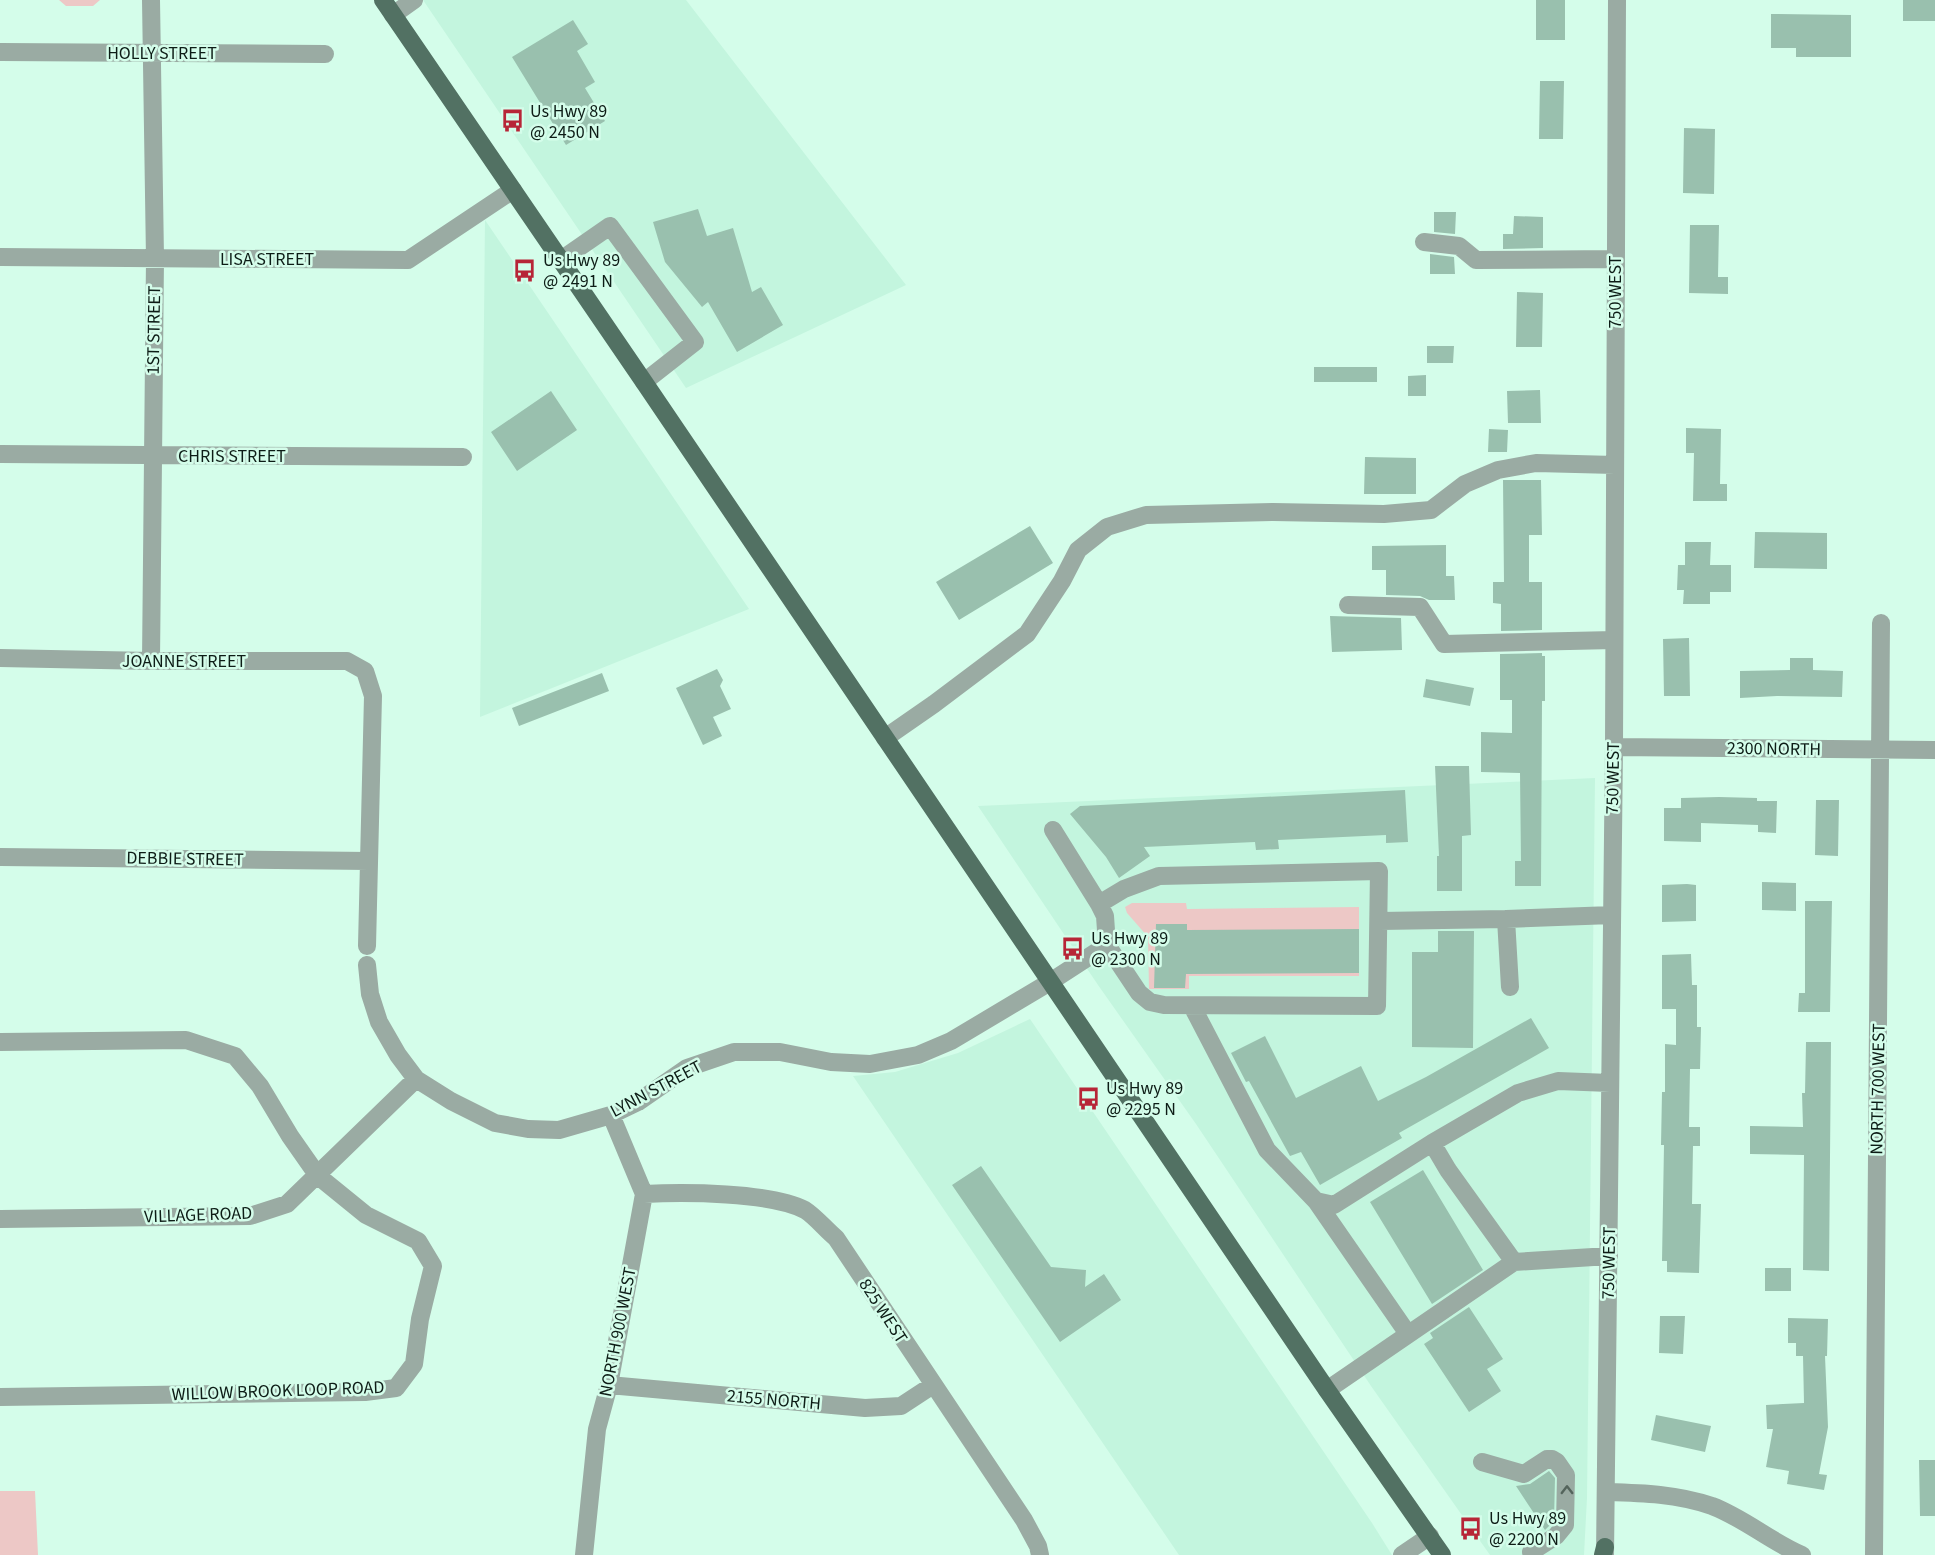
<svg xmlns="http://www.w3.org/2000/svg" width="1935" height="1555" viewBox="0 0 1935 1555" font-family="'Source Sans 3',sans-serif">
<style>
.built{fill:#c3f5de}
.green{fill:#edc8c6}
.building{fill:#99c0ae}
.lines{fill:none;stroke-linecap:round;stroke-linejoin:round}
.minor{stroke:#9aaba3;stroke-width:18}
.major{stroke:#527163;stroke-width:18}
.oneway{stroke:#54645c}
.labels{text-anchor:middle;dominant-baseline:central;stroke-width:5;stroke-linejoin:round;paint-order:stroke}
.street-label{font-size:18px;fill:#0d1c16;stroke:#d4fdea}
.poi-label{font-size:18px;fill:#0d1c16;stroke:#d4fdea;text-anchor:start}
</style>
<rect width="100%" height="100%" fill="#d4fdea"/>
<path class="built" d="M423 0H686L906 285 686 388Z
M485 220 749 609 480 717Z
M1595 778 1587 1498 1584 1555H1490L1371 1386 1196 1124 1098 985 978 806Z
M1030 1019 1372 1523 1392 1555H1179L853 1076 895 1072 958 1053Z"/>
<path class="green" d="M59 0H100L93 6H66Z
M1132 903H1186L1187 909 1359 907V976H1189V989H1149L1148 937 1127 913 1125 907Z
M0 1491H35L38 1555H0Z"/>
<path class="building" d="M1536 0H1565V40H1536Z
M1903 0H1935V21H1903Z
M1771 14 1851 15V57H1796V48H1771Z
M573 20 588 44 577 51 595 82 585 88 605 121 566 145 512 57Z
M1540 81H1564L1563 139H1539Z
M1684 128 1715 129 1714 194 1683 193Z
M698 209 707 236 733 228 752 292 761 287 783 325 737 352 708 302 702 307 665 262 653 222Z
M1434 212H1456L1455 234 1434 232Z
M1514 216 1543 217V248L1503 249V234H1513Z
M1690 225H1719L1718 277H1728V294L1689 293Z
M1430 254 1454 257 1455 274H1430Z
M1517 292 1543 293 1542 347H1516Z
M1427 346H1454L1453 363H1427Z
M1314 367H1377V382H1314Z
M1426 375V396H1408V376Z
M1540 390 1541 423H1508L1507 391Z
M551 391 577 430 517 471 491 432Z
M1686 428 1721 429 1720 484H1727V501H1693L1694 453H1686Z
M1489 429 1508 430 1507 452H1488Z
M1365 457 1416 458V494H1364Z
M1503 480H1541L1542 535H1529V582H1542V630L1501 631V604L1493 603V582H1504Z
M1030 526 1053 563 959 620 936 582Z
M1755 532 1827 533V569L1754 568Z
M1685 542H1711L1710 565H1731V592H1710V604H1683L1684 590H1677L1678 565H1685Z
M1446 545V576H1454L1455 600H1429L1420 596 1386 595V570H1372V546Z
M1330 616 1401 618 1402 650 1332 652Z
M1689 638 1690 696H1664L1663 639Z
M1542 653V656H1545V701H1542L1541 886H1515V861H1521L1520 773 1481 772V732L1512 733V700H1500V654Z
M1790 658H1813V670L1843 671 1842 697 1777 696 1740 698V671L1790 670Z
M717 669 723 680 720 686 731 709 713 717 722 736 703 745 676 688Z
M602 673 609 691 519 726 512 708Z
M1426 679 1474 688 1470 706 1423 697Z
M1435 766H1469L1471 835 1462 836V891H1437V856H1439Z
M1405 790 1408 842 1386 843V835L1278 840 1279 849 1256 850 1255 842 1144 847 1150 856 1119 878 1106 857 1070 814 1080 806Z
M1719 797 1757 798V801H1777L1776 833 1758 832V825L1701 823V842L1664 841V808H1681V798Z
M1816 800H1839L1838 856 1815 855Z
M1762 882 1796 883V911L1762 910Z
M1687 884 1696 885V921L1662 922V885Z
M1805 901H1832L1830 1012H1798L1799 993H1805Z
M1156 924H1187V930L1359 929V973L1186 974 1185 988H1154Z
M1438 931H1474L1473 1048 1412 1047V952H1438Z
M1691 954 1692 985H1697V1027H1701L1700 1069H1690L1689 1127H1700V1146H1693L1692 1204H1701L1699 1273 1667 1272V1261H1662L1664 1145H1661L1662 1092H1665V1044L1676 1045V1009H1662V955Z
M1531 1018 1549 1048 1399 1133 1402 1138 1320 1185 1301 1152 1290 1156 1249 1081 1246 1082 1231 1053 1265 1036 1296 1098 1361 1066 1378 1101 1426 1077Z
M1806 1042H1831L1829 1271 1803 1270 1804 1155 1750 1154V1126L1803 1127 1802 1093H1805Z
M981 1166 1051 1267 1086 1270 1085 1287 1104 1274 1121 1300 1060 1342 952 1185Z
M1423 1170 1483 1270 1432 1304 1370 1202Z
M1765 1268H1791V1291H1765Z
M1469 1307 1503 1359 1487 1369 1501 1391 1469 1412 1424 1344 1433 1338 1430 1333Z
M1660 1316H1685L1683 1354 1659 1353Z
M1788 1318 1828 1319 1827 1356H1825L1828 1427 1819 1474 1827 1475 1824 1490 1787 1484 1789 1471 1766 1467 1773 1429H1767L1766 1405 1804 1403 1803 1356H1796V1343H1788Z
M1656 1415 1711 1426 1705 1452 1651 1440Z
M1919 1460H1935V1516H1920Z
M1549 1471 1555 1478 1554 1521 1545 1530 1516 1486 1530 1484Z"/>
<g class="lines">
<path class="minor" d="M393 15 414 0
M0 52 325 54
M1424 242 1459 246 1476 260 1615 259
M0 257 408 260 513 190
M561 260 610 226 695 342 644 382
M0 454 463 457
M1348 605 1420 607 1444 644 1614 640
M0 658 151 661H347L365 671 373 696 367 946
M151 661 155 258 151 0
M885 738 934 704 1027 634 1062 581 1078 550 1107 527 1146 515 1273 512 1384 514 1431 510 1465 484 1498 470 1536 463 1615 465
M1614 747 1935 750
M1053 830 1099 904
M0 857 369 861
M1506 919 1510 987
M1380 921 1506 919 1612 915
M367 965 370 994 379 1022 398 1055 416 1079 451 1101 495 1123 528 1129 559 1130 611 1115 638 1102 687 1068 734 1052H780L831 1062 870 1064 918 1055 951 1041 1050 982 1107 945 1105 916 1099 904 1124 889 1159 876 1379 871 1377 1006 1164 1005 1150 1002 1139 993 1107 945
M1192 1006 1267 1150 1316 1201 1334 1205 1432 1143
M0 1042 186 1040 235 1056 260 1086 290 1136 318 1176 366 1215 418 1241 433 1266 420 1319 414 1364 396 1388 365 1392 0 1397
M644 1194C683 1192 771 1192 805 1210 816 1217 826 1230 836 1238L1024 1520 1038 1546 1040 1555
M1316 1201 1408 1334
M0 1219 250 1216 287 1204 416 1079
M1609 1256 1514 1262 1448 1170 1432 1143 1518 1093 1558 1081 1610 1083
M609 1385 865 1408 901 1406 933 1385
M1327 1390 1514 1262
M1482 1462 1524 1474 1547 1459H1552L1557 1462 1566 1475 1565 1525 1556 1536 1531 1552
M1607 1492C1643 1493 1677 1494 1712 1506 1744 1518 1771 1542 1802 1555
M584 1555 597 1429 609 1385 644 1194 611 1115
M1402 1555 1430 1536
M1605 1555 1614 747 1617 0
M1874 1555 1881 623"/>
<path class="major" d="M383 0 644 382 1327 1390 1442 1555
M1603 1555 1605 1547"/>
</g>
<defs><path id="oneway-chevron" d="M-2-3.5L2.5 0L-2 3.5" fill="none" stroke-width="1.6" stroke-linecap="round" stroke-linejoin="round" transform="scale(1.5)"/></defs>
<use class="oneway" href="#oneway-chevron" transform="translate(1567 1490) rotate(-90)"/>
<defs>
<symbol id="bus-bare" viewBox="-9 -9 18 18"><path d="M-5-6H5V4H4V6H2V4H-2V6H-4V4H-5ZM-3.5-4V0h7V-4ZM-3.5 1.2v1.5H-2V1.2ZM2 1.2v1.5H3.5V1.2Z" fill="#b72537" stroke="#d4fdea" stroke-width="2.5" paint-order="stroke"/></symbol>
</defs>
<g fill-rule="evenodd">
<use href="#bus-bare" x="496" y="104" width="33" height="33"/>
<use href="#bus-bare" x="508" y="254" width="33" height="33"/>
<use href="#bus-bare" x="1056" y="932" width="33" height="33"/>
<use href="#bus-bare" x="1072" y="1082" width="33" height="33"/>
<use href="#bus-bare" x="1454" y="1512" width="33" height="33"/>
</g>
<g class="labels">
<g class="street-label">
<text x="162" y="53">HOLLY STREET</text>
<text x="267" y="259">LISA STREET</text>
<text transform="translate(1615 292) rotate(-90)">750 WEST</text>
<text transform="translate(154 330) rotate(-89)">1ST STREET</text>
<text x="232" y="456">CHRIS STREET</text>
<text x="184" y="661">JOANNE STREET</text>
<text transform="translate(1774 749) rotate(1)">2300 NORTH</text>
<text transform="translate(1613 778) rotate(-89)">750 WEST</text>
<text transform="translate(185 859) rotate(1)">DEBBIE STREET</text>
<text transform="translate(656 1089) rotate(-28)">LYNN STREET</text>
<text transform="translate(1878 1089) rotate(-89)">NORTH 700 WEST</text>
<text transform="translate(198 1215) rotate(-2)">VILLAGE ROAD</text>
<text transform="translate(1609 1263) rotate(-89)">750 WEST</text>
<text transform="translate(883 1311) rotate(57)">825 WEST</text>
<text transform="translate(618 1332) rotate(-79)">NORTH 900 WEST</text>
<text transform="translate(278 1391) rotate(-2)">WILLOW BROOK LOOP ROAD</text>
<text transform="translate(774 1400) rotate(5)">2155 NORTH</text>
</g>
<g class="poi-label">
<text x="530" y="111">Us Hwy 89<tspan x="530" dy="21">@ 2450 N</tspan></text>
<text x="543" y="260">Us Hwy 89<tspan x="543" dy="21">@ 2491 N</tspan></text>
<text x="1091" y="938">Us Hwy 89<tspan x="1091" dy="21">@ 2300 N</tspan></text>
<text x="1106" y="1088">Us Hwy 89<tspan x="1106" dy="21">@ 2295 N</tspan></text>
<text x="1489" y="1518">Us Hwy 89<tspan x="1489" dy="21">@ 2200 N</tspan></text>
</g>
</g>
</svg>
